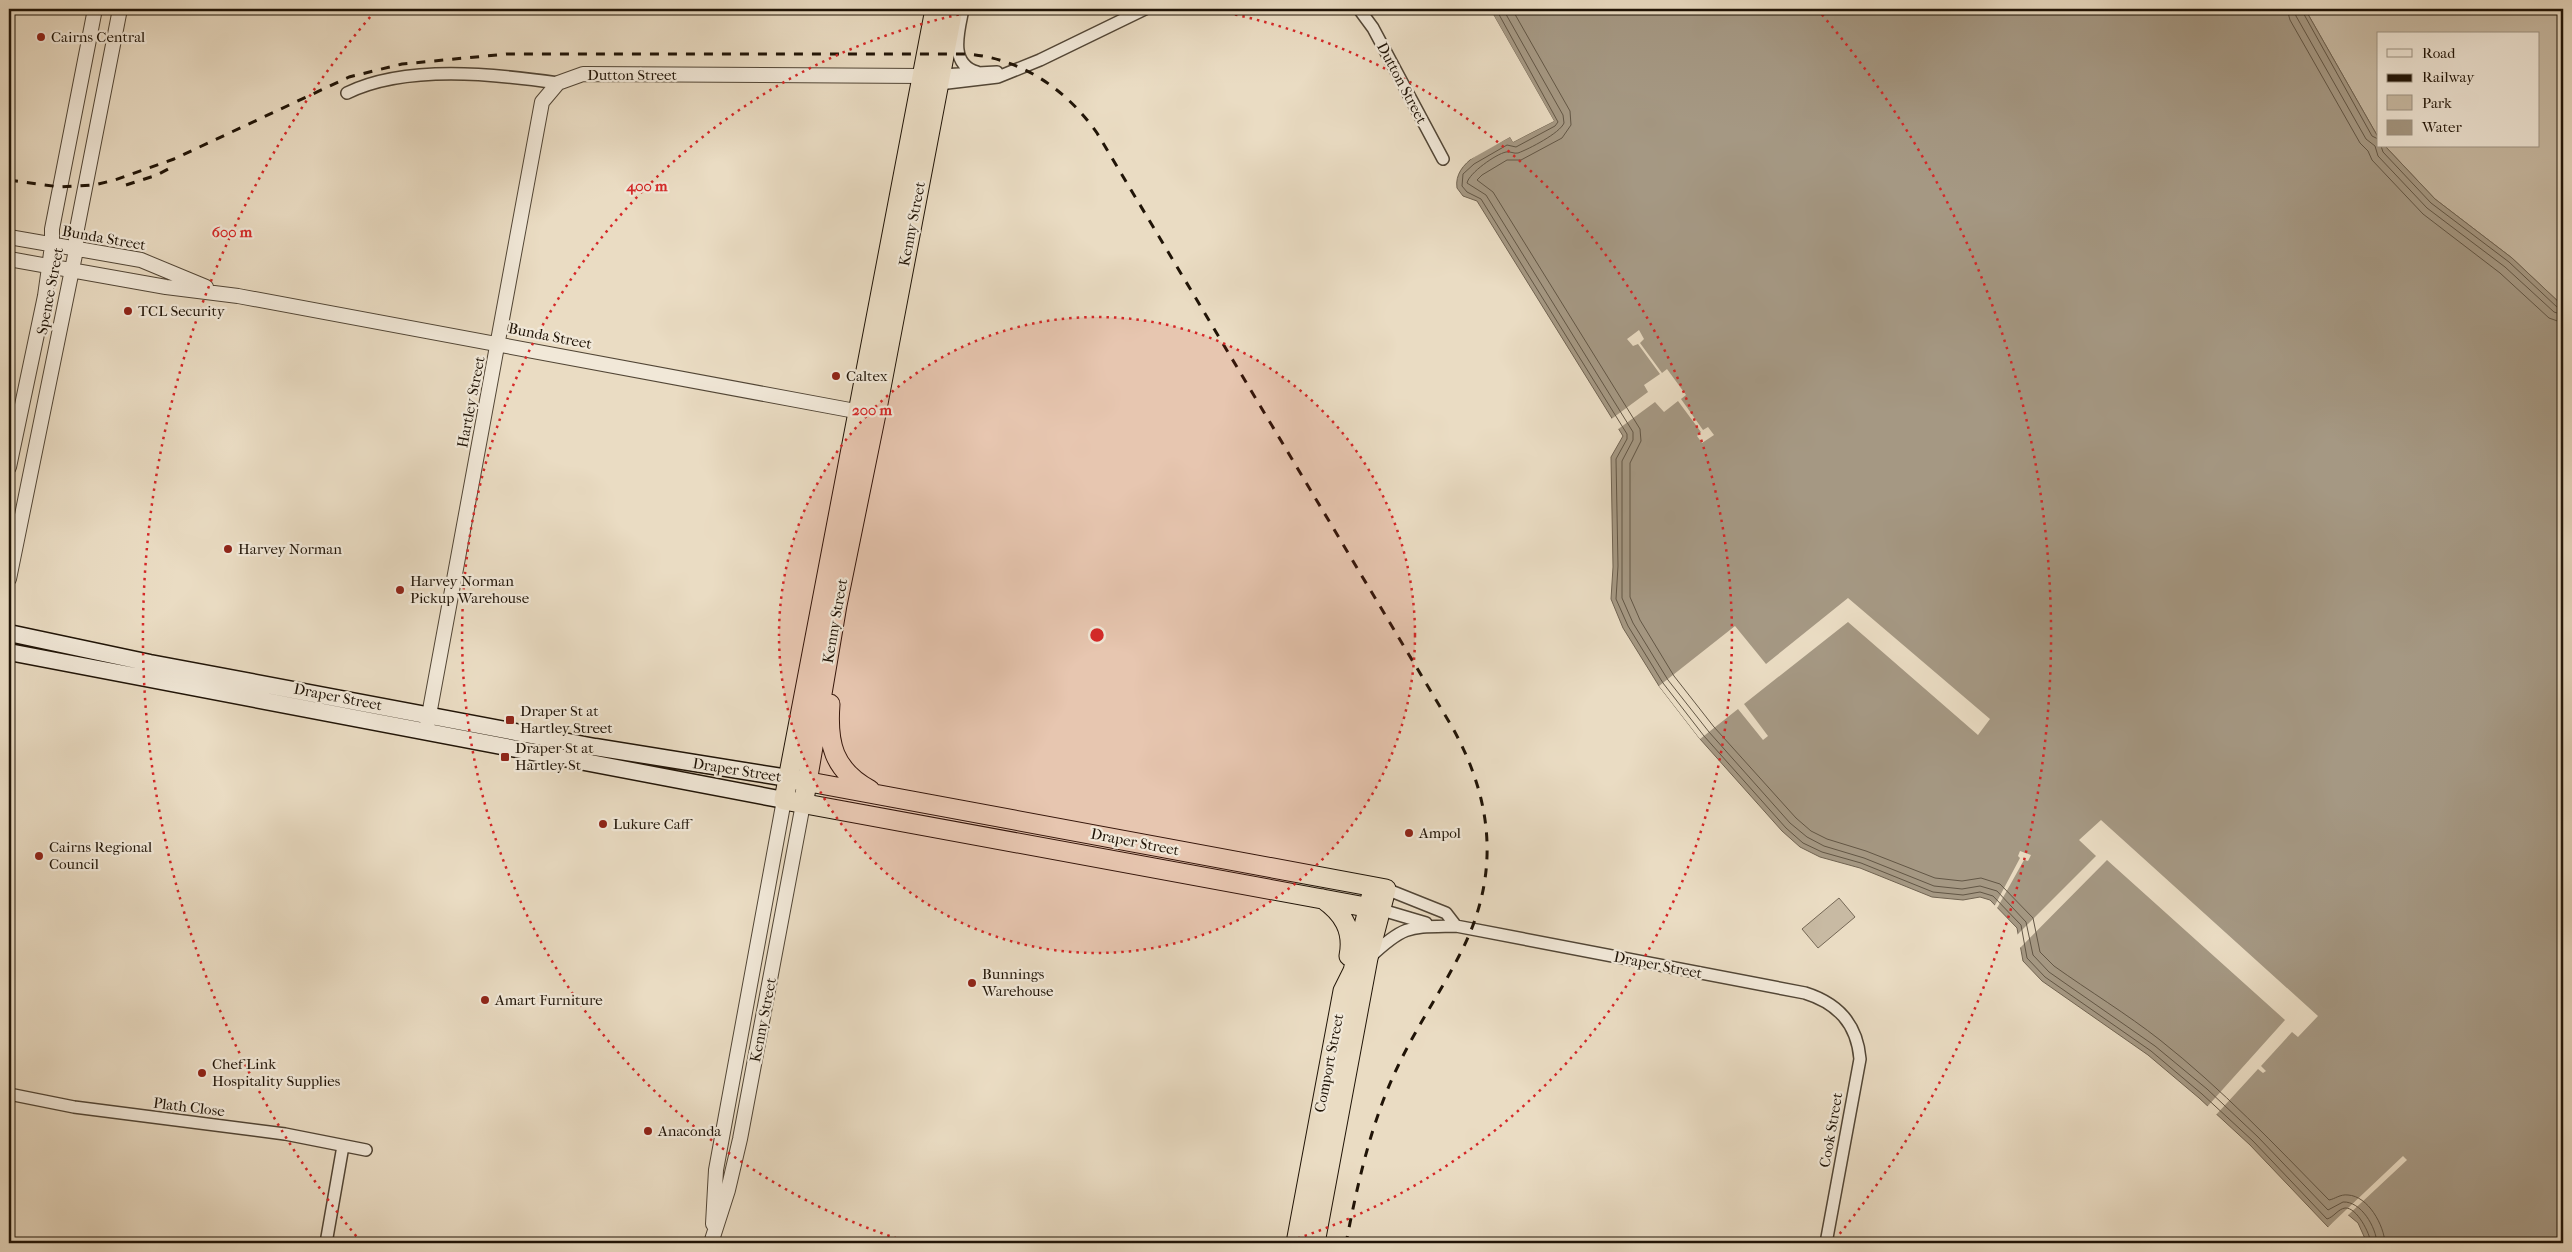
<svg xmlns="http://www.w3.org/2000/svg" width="2572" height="1252" viewBox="0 0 2572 1252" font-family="'IM FELL French Canon',serif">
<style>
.green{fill:#c8baa3;stroke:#746755}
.water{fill:#a59883;stroke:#706351}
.pier{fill:#eadcc3}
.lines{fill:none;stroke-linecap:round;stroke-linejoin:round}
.shore{stroke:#625645;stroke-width:1}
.minor-casing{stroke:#524636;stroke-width:14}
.tertiary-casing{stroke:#524636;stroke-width:16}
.secondary-casing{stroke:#201407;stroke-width:19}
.trunk-casing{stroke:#201407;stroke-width:21}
.minor{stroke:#f1e8d8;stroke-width:11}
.tertiary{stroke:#f1e8d8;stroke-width:14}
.secondary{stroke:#f1e8d8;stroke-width:16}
.trunk{stroke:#eadcc3;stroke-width:19}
.rail{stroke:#201407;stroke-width:3;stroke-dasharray:9 9;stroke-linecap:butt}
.ring{fill:none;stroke:#d62828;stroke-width:2.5;stroke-dasharray:2.5 5}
.poi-dot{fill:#8f2418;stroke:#f1e8d8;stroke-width:2}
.labels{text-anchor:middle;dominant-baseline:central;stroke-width:4.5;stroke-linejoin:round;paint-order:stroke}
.poi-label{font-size:15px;fill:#201407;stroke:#f1e8d8;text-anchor:start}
.street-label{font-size:15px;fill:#201407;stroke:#f1e8d8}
.centre{fill:#d62828;stroke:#f1e8d8;stroke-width:2.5}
.ring-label{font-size:15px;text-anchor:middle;font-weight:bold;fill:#d62828;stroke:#f1e8d8;stroke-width:4.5;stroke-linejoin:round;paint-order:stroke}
</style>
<rect width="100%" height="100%" fill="#eadcc3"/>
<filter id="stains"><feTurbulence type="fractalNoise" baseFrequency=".004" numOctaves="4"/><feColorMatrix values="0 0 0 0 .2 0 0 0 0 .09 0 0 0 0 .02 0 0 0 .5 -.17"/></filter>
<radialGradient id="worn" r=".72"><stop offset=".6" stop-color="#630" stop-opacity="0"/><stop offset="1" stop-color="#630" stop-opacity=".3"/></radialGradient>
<path class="green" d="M2305 9H2563V306L2512 258 2435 199 2385 146H2538V34H2378V137Z
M1839 898 1855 917 1818 948 1802 929Z"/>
<path class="water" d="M1490 9H2305L2378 137V146H2385L2435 199 2512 258 2563 306V1243H2367L2358 1223 2346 1213 2328 1227 2250 1145 2199 1098 2148 1055 2042 981 2023 961 2017 928 1990 900 1980 897 1963 900 1932 897 1860 868 1820 857 1800 847 1782 831 1700 739 1659 686 1623 628 1611 599 1613 567 1611 457 1623 436 1477 201 1463 196 1457 188C1453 161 1490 148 1510 137L1513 142 1554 121Z"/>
<path class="pier" d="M1487 9H1490L1554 121 1513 142 1510 137 1471 159 1470 157 1509 135 1514 139 1550 120Z
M1639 330 1644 339 1640 343 1662 373 1667 369 1686 395 1681 399 1703 430 1708 427 1714 435 1702 443 1697 436 1701 432 1678 401 1664 412 1655 402 1617 430 1610 420 1648 392 1644 385 1660 374 1638 344 1633 346 1627 339Z
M1848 598 1990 719 1978 735 1848 622 1744 704 1768 736 1763 740 1738 709 1700 739 1659 686 1735 626 1766 664Z
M2101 820 2318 1016 2298 1037 2292 1032 2261 1066 2266 1071 2263 1073 2258 1069 2215 1116 2206 1108 2285 1020 2107 860 2018 950 2016 936 2096 856 2079 840Z
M2020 851 2031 855 2028 861 2024 860 1996 910 1994 907 2020 858 2018 856Z
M2403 1156 2407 1160 2346 1217 2330 1228 2328 1227Z"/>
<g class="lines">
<path class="shore" d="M1496 9 1558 122 1555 126 1516 147 1507 145 1474 164 1463 174 1462 186 1467 192 1481 199 1627 434V439L1616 459 1618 566 1616 599 1628 626 1663 683 1704 736 1786 828 1803 843 1822 852 1861 863 1933 892 1963 895 1980 892 1993 896 2021 925 2027 958 2045 977 2151 1051 2202 1094 2253 1141 2327 1219C2334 1217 2338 1209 2345 1208 2357 1207 2370 1234 2371 1243
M1503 9 1563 115 1564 123C1560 133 1529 149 1518 153 1514 154 1510 151 1506 152 1496 154 1469 173 1467 183L1486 195 1633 432V440L1622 461V598L1633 623 1668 680 1709 732 1790 823 1807 837 1824 846 1864 858 1934 886 1962 889 1980 886 1997 891 2026 922 2033 955 2049 972 2155 1046 2207 1089 2258 1137 2328 1210 2343 1202C2361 1201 2376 1227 2377 1243
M1512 9 1570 111 1571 125 1562 138 1521 160H1507L1482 175 1477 180 1493 192 1640 429 1641 441 1630 463V597L1640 620 1674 676 1714 727 1796 818 1811 831 1827 839 1866 851 1935 878 1962 881 1981 878 2000 884 2033 918 2040 952 2054 966C2089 991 2127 1014 2160 1040 2222 1089 2275 1145 2329 1200 2335 1199 2340 1194 2348 1195 2368 1196 2384 1225 2385 1243
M2287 9 2290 20 2360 143 2368 151 2372 160 2423 214 2500 273 2549 318 2563 323
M2294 9 2296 16 2366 139 2375 146 2378 156 2427 208 2505 267 2554 312 2563 315
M2301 9 2372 136 2378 139
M2381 146 2383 152 2431 203 2509 262 2558 308 2563 309"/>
<defs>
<path id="minor" d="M963 9C959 30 948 64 977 72
M1359 9 1373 28 1443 159
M940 75 997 72
M939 84 998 77 1040 60 1145 9
M347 93C406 64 495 74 558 83
M1386 889 1446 913 1456 926
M1382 910 1426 923
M1370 957C1405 924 1410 927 1456 926L1805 993C1837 1003 1857 1023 1860 1059L1826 1243
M9 1094 74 1107 285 1134 366 1150
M326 1243 343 1146"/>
<path id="tertiary" d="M9 237 141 260 206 287
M9 259 166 287 238 296 866 413
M9 467 45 296 52 246V229L95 9
M9 579 76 250V234L120 9
M427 726 542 102 558 83 583 74 922 76
M713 1224 716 1170 784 800
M711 1243 728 1190 740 1139 803 804"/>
<path id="secondary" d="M9 633 150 663 595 747 788 778
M9 652 784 800"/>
<path id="trunk" d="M935 9 784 800 1382 910
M830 704C827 743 833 770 870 790
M788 778 1386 889 1368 958 1315 1243
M805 794 837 605 876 414 953 9
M1323 899C1343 913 1354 930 1349 956
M1296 1243 1343 991 1353 971 1371 897"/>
</defs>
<use href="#minor" class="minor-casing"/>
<use href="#tertiary" class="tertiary-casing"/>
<use href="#secondary" class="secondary-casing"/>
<use href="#trunk" class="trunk-casing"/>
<use href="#minor" class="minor"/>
<use href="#tertiary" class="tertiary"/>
<use href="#secondary" class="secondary"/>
<use href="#trunk" class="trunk"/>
<path class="rail" d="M9 180 60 187 94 185 115 180 174 159 349 77 402 64 507 54H968C1022 59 1066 89 1097 133L1451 725C1494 801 1501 877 1459 956 1440 993 1416 1028 1398 1066 1371 1122 1358 1182 1346 1243
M126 185 157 175 172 167"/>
</g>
<circle cx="1097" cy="635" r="318" fill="#d62828" fill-opacity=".12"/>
<g class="ring">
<circle cx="1097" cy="635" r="318"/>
<path d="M911 1243A636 636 0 0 1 981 10M1213 10A636 636 0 0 1 1283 1243"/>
<path d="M361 1242A954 954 0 0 1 377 9M1817 9A954 954 0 0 1 1833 1242"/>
</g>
<g class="poi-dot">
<circle cx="41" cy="37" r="5"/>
<circle cx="128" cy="311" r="5"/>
<circle cx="836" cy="376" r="5"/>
<circle cx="228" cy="549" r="5"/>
<circle cx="400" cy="590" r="5"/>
<rect x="505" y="715" width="10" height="10" rx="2.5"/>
<rect x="500" y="752" width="10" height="10" rx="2.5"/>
<circle cx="603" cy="824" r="5"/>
<circle cx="1409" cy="833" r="5"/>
<circle cx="39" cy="856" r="5"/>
<circle cx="972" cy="983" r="5"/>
<circle cx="485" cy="1000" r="5"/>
<circle cx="202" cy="1073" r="5"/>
<circle cx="648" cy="1131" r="5"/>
</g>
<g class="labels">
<g class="poi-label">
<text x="51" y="37">Cairns Central</text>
<text x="138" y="311">TCL Security</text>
<text x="846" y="376">Caltex</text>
<text x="238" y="549">Harvey Norman</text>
<text x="410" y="581">Harvey Norman<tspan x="410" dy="17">Pickup Warehouse</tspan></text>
<text x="520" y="711">Draper St at<tspan x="520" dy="17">Hartley Street</tspan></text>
<text x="515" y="748">Draper St at<tspan x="515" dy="17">Hartley St</tspan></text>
<text x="613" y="824">Lukure Caff</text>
<text x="1419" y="833">Ampol</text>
<text x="49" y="847">Cairns Regional<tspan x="49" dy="17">Council</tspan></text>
<text x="982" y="974">Bunnings<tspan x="982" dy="17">Warehouse</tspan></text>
<text x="495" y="1000">Amart Furniture</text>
<text x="212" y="1064">Chef Link<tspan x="212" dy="17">Hospitality Supplies</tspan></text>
<text x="658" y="1131">Anaconda</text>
</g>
<g class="street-label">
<text x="632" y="75">Dutton Street</text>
<text transform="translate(1402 83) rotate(62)">Dutton Street</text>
<text transform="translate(912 224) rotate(-79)">Kenny Street</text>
<text transform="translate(104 238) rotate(10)">Bunda Street</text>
<text transform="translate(50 291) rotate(-79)">Spence Street</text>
<text transform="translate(550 336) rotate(11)">Bunda Street</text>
<text transform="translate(471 402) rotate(-79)">Hartley Street</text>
<text transform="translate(835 621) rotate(-80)">Kenny Street</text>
<text transform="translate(338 697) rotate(11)">Draper Street</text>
<text transform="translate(737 770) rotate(9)">Draper Street</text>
<text transform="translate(1135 842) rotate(11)">Draper Street</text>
<text transform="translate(1658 965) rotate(11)">Draper Street</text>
<text transform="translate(763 1020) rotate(-79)">Kenny Street</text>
<text transform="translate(1329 1063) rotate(-79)">Comport Street</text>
<text transform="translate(189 1107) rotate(7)">Plath Close</text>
<text transform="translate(1831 1130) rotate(-80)">Cook Street</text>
</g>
</g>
<circle cx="1097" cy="635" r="8" class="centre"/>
<g class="ring-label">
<text x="647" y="191">400 m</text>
<text x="232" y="237">600 m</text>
<text x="872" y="415">200 m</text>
</g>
<rect width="2572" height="1252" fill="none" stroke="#eadcc3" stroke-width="30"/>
<rect x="10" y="10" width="2552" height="1232" fill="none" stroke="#201407" stroke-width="2.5"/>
<rect x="15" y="15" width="2542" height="1222" fill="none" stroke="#201407"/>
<rect x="2377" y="32" width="162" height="115" fill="#f1e8d8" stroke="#9d9384"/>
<rect x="2387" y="49" width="25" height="8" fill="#f1e8d8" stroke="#9d9384"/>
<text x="2422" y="58" font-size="15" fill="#201407">Road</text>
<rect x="2387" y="74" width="25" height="8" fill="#201407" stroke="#9d9384"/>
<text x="2422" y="82" font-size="15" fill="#201407">Railway</text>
<rect x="2387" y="95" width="25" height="15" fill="#c8baa3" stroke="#9d9384"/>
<text x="2422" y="108" font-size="15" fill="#201407">Park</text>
<rect x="2387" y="120" width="25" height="15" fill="#a59883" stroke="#9d9384"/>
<text x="2422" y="132" font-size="15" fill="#201407">Water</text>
<rect width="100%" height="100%" filter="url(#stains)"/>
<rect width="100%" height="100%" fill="url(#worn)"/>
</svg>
